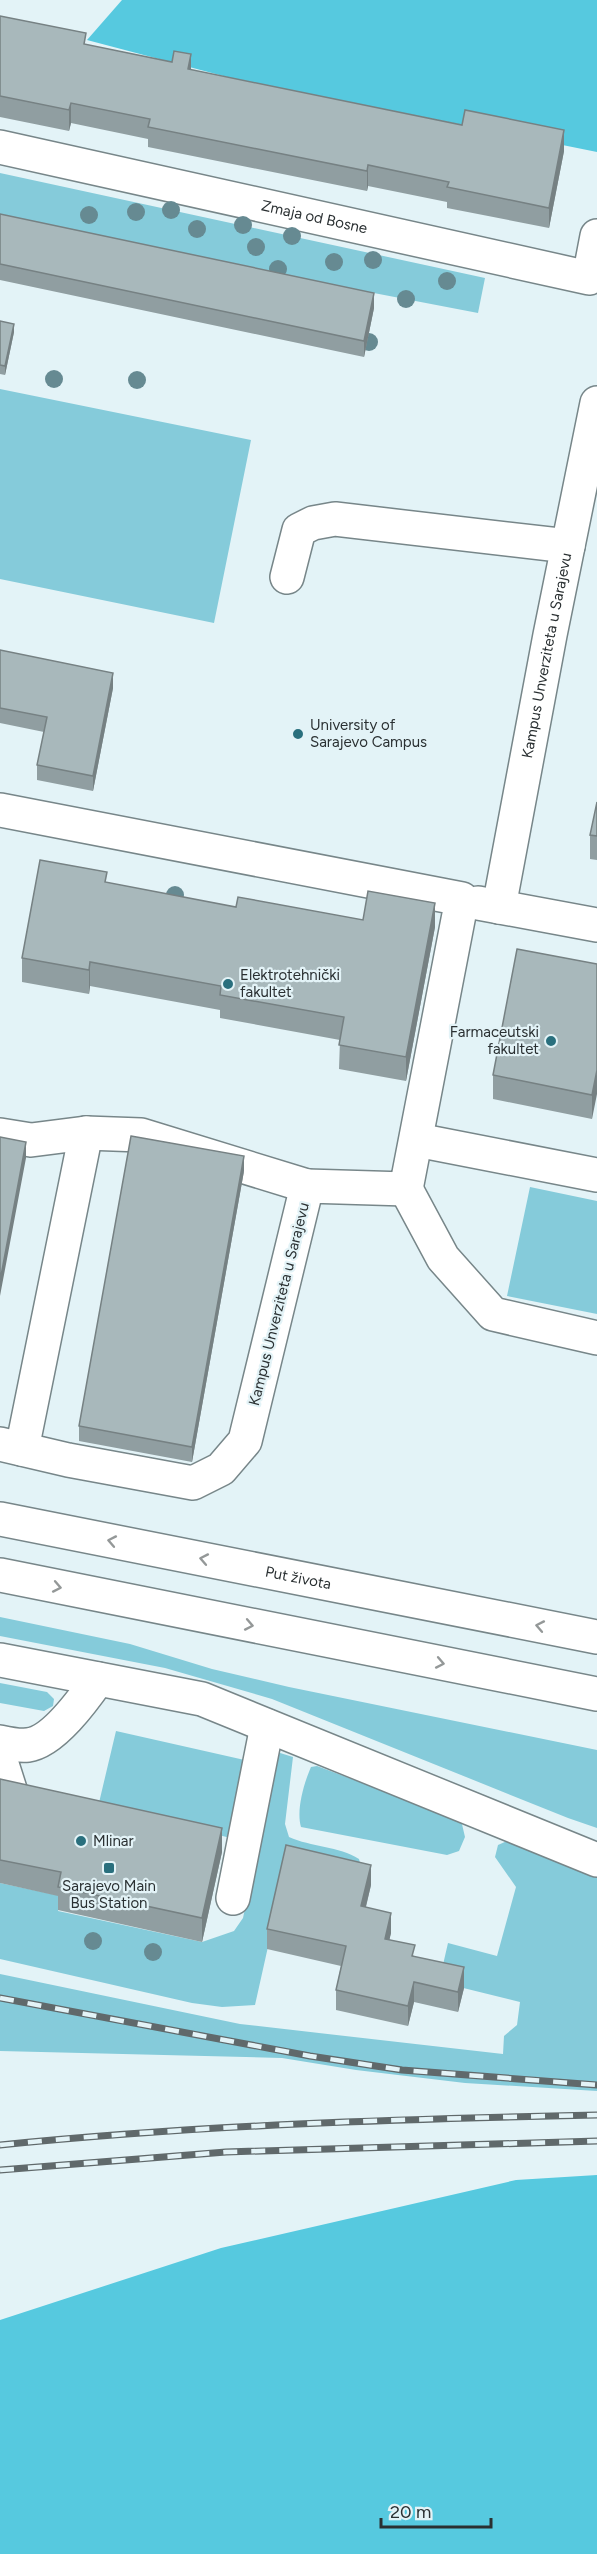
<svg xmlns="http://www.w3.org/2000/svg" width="597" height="2554" viewBox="0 0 597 2554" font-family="Figtree,sans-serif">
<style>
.green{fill:#85cbda}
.forest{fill:#56c9df}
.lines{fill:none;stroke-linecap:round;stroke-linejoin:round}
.minor-casing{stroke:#778689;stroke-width:36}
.minor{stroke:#fff;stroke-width:33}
.rail-casing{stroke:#60696b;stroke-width:7}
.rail{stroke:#e3f3f7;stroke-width:4.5;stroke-dasharray:14;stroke-linecap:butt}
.tree{fill:#668a92}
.wall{fill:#909ea1}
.shaded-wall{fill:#768183}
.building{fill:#a8b8bb;stroke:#768183;stroke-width:1.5}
.oneway{stroke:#949898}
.poi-dot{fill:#296f7d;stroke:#e3f3f7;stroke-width:2}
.labels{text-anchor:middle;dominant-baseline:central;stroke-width:4.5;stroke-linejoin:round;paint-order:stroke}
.street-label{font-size:15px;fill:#2a3032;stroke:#e3f3f7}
.poi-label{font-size:15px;fill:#2a3032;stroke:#e3f3f7;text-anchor:start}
</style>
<rect width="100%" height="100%" fill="#e3f3f7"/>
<path class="green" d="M0 173 485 278 478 313 0 221Z
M0 389 251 440 214 623 0 579Z
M530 1187 597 1201V1314L507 1296Z
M0 1617 130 1644 212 1669 289 1687 597 1750V1828L568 1818 272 1699 165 1668 0 1636Z
M0 1683 47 1692 54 1699 53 1706 44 1711 0 1703Z
M116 1731 249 1761 231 1838 98 1807Z
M277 1752 293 1757 285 1824 289 1837C311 1847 339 1846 359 1859L361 1867 286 1866 255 2005 222 2007 192 2003 0 1959V1883L61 1896 58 1911 202 1942 234 1931 243 1918Z
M317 1766 461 1820 465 1837 459 1851 447 1855 301 1827C296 1810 304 1783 311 1767Z
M507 1841 597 1875V2091L465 2083 356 2070 282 2058 0 2051V1974L240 2024 503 2054 504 2036 517 2025 520 2002 439 1982 448 1943 497 1956 516 1887 495 1857 498 1845Z"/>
<path class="forest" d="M122 0H597V152L231 78 87 40Z
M597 2175V2554H0V2320L221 2248 516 2180Z"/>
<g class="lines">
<defs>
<g id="minor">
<path id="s1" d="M0 147 589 278 597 236"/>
<path d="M287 577 299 530 313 523 335 519 568 546"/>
<path d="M0 810 462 899 406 1189 307 1186 245 1441 221 1469 193 1483 68 1460 0 1444"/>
<path d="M478 903 597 925"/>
<path id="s2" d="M499 907 550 635 597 403"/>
<path d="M0 1135 31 1140 86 1133 141 1135 307 1186"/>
<path d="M417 1140 597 1175"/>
<path d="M406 1189 443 1258 493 1314 597 1338"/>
<path d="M22 1449 86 1133"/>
<path id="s3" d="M0 1519 597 1637"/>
<path d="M0 1575 597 1694"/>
<path d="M0 1660 202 1699 597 1860"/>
<path d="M0 1742C9 1744 19 1746 28 1745 53 1742 84 1699 98 1679"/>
<path d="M0 1758 21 1824"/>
<path d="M233 1898 267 1726"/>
</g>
</defs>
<use href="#minor" class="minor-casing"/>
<use href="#minor" class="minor"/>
<defs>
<path id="rail" d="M0 1998 310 2056 402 2070 597 2085
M0 2145C199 2125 397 2119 597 2115
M0 2170 226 2152 597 2141"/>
</defs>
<use href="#rail" class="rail-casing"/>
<use href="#rail" class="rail"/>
</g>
<g class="tree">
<circle cx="171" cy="210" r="9"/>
<circle cx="136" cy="212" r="9"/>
<circle cx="89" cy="215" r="9"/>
<circle cx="243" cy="225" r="9"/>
<circle cx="197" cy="229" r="9"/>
<circle cx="292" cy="236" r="9"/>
<circle cx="256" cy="247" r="9"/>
<circle cx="373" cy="260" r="9"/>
<circle cx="334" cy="262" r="9"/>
<circle cx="278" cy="269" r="9"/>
<circle cx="447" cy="281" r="9"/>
<circle cx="406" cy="299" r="9"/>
<circle cx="369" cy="342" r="9"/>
<circle cx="54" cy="379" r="9"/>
<circle cx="137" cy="380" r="9"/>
<circle cx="175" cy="895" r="9"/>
<circle cx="93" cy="1941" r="9"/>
<circle cx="153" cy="1952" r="9"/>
</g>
<path class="wall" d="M0 16 86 45 191 70 564 151 549 228 447 208V202L368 186 367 191 148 147V139L71 123 69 131 0 117Z
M0 214 374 308 364 357 0 280Z
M0 321 14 332 5 375 0 374Z
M0 650 113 688 93 791 37 780V765L44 732 0 723Z
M597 802V860L590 859V835Z
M107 883 236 907 435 927 406 1081 339 1069 340 1040 220 1018V1010L90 986 89 994 22 982V958Z
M597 964 592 1119 493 1099V1075Z
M244 1171 192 1462 79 1441V1426Z
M0 1779 222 1852 202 1942 58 1910V1896L0 1883Z
M371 1885 366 1907 391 1933 389 1940 464 1988 458 2012 414 2002 408 2026 336 2010V1990L341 1966 267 1949V1929Z"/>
<path class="shaded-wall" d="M191 54V75L188 69Z
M71 103V123L69 131V110Z
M564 130V151L549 228V208Z
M368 165V186L367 191V171Z
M374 293V308L364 357V341Z
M14 324V332L5 375V366Z
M113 673V688L93 791V776Z
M435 903V927L406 1081V1057Z
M90 962V986L89 994V970Z
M597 1070V1094L592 1119V1095Z
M26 1142V1158L0 1296V1281Z
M244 1156V1171L192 1462V1447Z
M222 1828V1852L202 1942V1918Z
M371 1865V1885L361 1926V1906Z
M391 1913V1933L385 1959V1939Z
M464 1967V1988L458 2012V1992Z
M414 1982V2002L408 2026V2006Z"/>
<path class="building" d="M0 16 86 33 84 44 172 62 174 51 191 54 188 69 462 125 465 110 564 130 549 208 447 187 449 182 368 165 367 171 148 127 150 119 71 103 69 110 0 96Z
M0 214 374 293 364 341 0 264Z
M0 321 14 324 5 366 0 365Z
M0 650 113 673 93 776 37 765 47 717 0 708Z
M597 802V836L590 835Z
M40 860 107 872 105 882 236 907 238 897 363 920 368 891 435 903 406 1057 339 1045 344 1017 220 995 221 986 90 962 89 970 22 958Z
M517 949 597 964V1070L592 1095 493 1075Z
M131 1136 244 1156 192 1447 79 1426Z
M0 1137 26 1142 0 1281Z
M0 1779 222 1828 202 1918 58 1887 61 1872 0 1860Z
M286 1845 371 1865 361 1906 391 1913 385 1939 415 1945 412 1956 464 1967 458 1992 414 1982 408 2006 336 1990 346 1946 267 1929Z"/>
<defs><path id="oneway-chevron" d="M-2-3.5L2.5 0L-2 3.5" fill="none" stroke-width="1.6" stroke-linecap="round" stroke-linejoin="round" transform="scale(1.5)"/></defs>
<g class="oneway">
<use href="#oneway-chevron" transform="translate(112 1541) rotate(-169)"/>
<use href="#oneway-chevron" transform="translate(204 1559) rotate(-169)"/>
<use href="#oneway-chevron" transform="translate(57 1587) rotate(11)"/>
<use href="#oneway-chevron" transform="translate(249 1625) rotate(11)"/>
<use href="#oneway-chevron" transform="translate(540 1626) rotate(-169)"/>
<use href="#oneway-chevron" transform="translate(440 1663) rotate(11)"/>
</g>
<g class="poi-dot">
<circle cx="298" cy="734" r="6"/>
<circle cx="228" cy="984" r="6"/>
<circle cx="551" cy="1041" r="6"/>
<circle cx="81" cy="1841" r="6"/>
<rect x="103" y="1862" width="12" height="12" rx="3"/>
</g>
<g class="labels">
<g class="street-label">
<text stroke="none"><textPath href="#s1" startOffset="322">Zmaja od Bosne</textPath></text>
<text stroke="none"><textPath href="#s2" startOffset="256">Kampus Unverziteta u Sarajevu</textPath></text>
<text transform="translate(279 1304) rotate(-76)">Kampus Unverziteta u Sarajevu</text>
<text stroke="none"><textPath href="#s3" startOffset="304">Put života</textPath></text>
</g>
<g class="poi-label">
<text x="310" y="725">University of<tspan x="310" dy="17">Sarajevo Campus</tspan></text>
<text x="240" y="975">Elektrotehnički<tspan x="240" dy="17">fakultet</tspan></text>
<text x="539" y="1032" text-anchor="end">Farmaceutski<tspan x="539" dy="17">fakultet</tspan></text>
<text x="93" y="1841">Mlinar</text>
<text x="109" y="1886" text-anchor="middle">Sarajevo Main<tspan x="109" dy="17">Bus Station</tspan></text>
</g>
</g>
<path d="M381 2518v9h110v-9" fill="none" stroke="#2a3032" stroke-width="3"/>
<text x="390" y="2518" font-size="18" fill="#2a3032" stroke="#e3f3f7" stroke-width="4.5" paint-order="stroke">20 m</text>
</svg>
